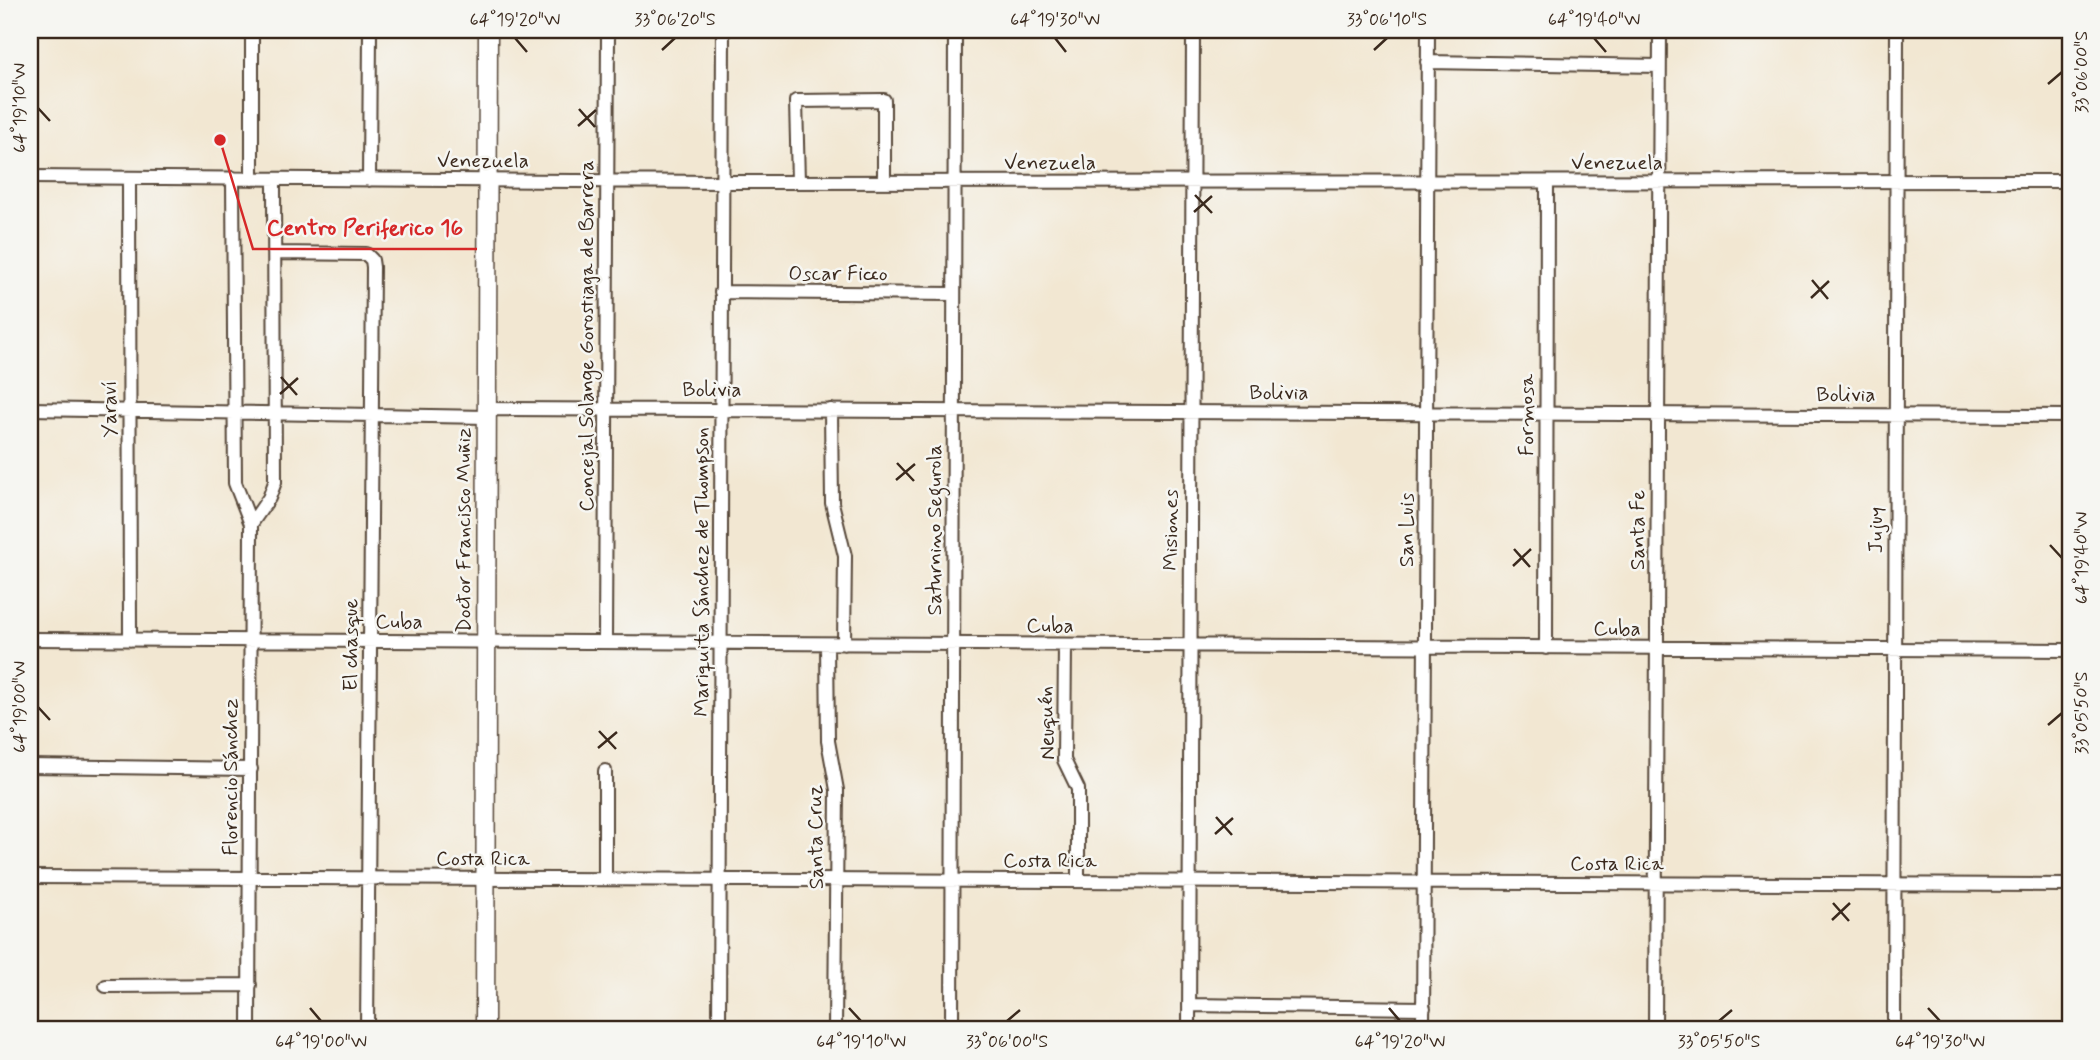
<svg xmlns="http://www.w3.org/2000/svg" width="2100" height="1060" viewBox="0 0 2100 1060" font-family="Mynerve,sans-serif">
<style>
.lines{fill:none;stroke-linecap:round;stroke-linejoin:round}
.minor-casing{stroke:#564639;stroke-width:16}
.secondary-casing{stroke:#564639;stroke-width:21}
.minor{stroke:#fff;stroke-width:12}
.secondary{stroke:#fff;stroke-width:18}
.ticks{fill:none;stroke:#3b2a1e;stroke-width:2.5}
.labels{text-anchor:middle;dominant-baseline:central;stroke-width:5;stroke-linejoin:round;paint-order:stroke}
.street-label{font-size:21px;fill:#3b2a1e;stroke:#f6f6f2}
.leader{fill:none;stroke:#d62828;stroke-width:2.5}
.callout-dot{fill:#d62828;stroke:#f6f6f2;stroke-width:2.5}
.callout-label{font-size:23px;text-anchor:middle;font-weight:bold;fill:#d62828;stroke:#f6f6f2;stroke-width:5;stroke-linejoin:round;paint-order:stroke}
.neatline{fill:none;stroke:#3b2a1e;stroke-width:2.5}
.ticks-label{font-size:18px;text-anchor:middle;fill:#3b2a1e}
</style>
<rect width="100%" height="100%" fill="#f6f6f2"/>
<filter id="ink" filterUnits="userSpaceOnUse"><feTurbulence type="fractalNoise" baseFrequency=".0143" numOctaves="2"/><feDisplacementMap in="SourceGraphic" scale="14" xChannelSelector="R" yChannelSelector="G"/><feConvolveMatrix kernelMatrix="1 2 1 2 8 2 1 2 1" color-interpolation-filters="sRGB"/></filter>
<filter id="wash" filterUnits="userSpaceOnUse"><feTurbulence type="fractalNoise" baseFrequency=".00686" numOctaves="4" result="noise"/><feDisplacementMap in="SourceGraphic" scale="28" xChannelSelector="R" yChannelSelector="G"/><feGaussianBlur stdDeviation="1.57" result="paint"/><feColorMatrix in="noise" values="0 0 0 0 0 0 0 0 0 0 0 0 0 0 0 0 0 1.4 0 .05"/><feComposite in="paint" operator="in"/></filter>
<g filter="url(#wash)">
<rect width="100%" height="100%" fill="#f2e7d2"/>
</g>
<g filter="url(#ink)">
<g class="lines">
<defs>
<path id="minor" d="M1427 62 1659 66
M30 177 722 182 2070 181
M129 178 130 640
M233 178 235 483 251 524 249 1030
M252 179V30
M369 180 370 30
M798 182 796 101 884 100V182
M274 253 366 254 372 260 373 267 367 1030
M721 292 954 294
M30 409 487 417
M487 409 2070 416
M831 410 832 503 845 556 844 644
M251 524 269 498 275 482 274 179
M30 639 2070 650
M605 642 608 30
M827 644 828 741 837 790 835 1030
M1065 645 1064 760 1078 789V881
M1546 648 1547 183
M30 766 251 769
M30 877 2070 885
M605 879V771
M106 986 250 985
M1189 1005 1424 1008
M719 1030 723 30
M952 1030 955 30
M1189 1030 1193 30
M1423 1030 1428 30
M1655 1030 1660 30
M1894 1030 1897 30"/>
<path id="secondary" d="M485 1030 488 30"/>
</defs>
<use href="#minor" class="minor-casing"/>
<use href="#secondary" class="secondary-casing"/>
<use href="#minor" class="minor"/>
<use href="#secondary" class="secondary"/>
</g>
</g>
<path class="ticks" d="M515 38 527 52M1055 38 1066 52M1594 38 1606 52M662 50 675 38M1374 50 1387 38M2048 84 2062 72M38 108 50 121M579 109 595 127M578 126 596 110M1195 195 1212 213M1194 212 1212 196M1812 280 1828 299M1811 298 1829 281M281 377 297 395M280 394 298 378M897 463 914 481M896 480 915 464M2050 545 2062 558M1514 549 1530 567M1513 566 1531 549M38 707 50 720M2048 725 2062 713M599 731 616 749M598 748 617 732M1216 817 1232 835M1215 834 1233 818M1833 903 1849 921M1832 920 1850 903M310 1008 321 1021M849 1008 861 1021M1389 1008 1400 1021M1928 1008 1940 1021M1007 1021 1020 1010M1719 1021 1732 1010"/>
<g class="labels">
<g class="street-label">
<text x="483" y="161">Venezuela</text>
<text x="1050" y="163">Venezuela</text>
<text x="1617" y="163">Venezuela</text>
<text x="838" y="274">Oscar Ficco</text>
<text transform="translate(587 336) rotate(-90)">Concejal Solange Gorostiaga de Barrera</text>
<text x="712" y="390">Bolivia</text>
<text x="1279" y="393">Bolivia</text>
<text x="1846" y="395">Bolivia</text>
<text transform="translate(110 409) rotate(-90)">Yaraví</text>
<text transform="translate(1527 415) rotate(-90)">Formosa</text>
<text transform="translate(464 530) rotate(-90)">Doctor Francisco Muñiz</text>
<text transform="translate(935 530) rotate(-90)">Saturnino Segurola</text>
<text transform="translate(1171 530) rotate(-90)">Misiones</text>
<text transform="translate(1407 530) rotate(-90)">San Luis</text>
<text transform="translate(1638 530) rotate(-90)">Santa Fe</text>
<text transform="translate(1876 530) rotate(-90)">Jujuy</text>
<text transform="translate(702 572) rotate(-90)">Mariquita Sánchez de Thompson</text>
<text x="399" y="622">Cuba</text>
<text x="1050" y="626">Cuba</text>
<text x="1617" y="629">Cuba</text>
<text transform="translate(351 645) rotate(-90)">El chasque</text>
<text transform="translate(1047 723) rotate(-92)">Neuquén</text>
<text transform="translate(231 777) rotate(-90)">Florencio Sánchez</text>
<text transform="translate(816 837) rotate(-91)">Santa Cruz</text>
<text x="483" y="859">Costa Rica</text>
<text x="1050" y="861">Costa Rica</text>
<text x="1617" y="864">Costa Rica</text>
</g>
</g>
<path class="leader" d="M220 140L253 249H477"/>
<circle class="callout-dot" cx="220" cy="140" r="7"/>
<g class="callout-label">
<text x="365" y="235">Centro Periferico 16</text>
</g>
<rect width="2100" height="1060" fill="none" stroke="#f6f6f2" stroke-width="77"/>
<rect x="38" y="38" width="2024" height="983" class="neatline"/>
<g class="ticks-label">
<text x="515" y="25">64°19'20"W</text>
<text x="675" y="25">33°06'20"S</text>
<text x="1055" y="25">64°19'30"W</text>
<text x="1387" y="25">33°06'10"S</text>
<text x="1594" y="25">64°19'40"W</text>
<text transform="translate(2081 72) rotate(-90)" y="6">33°06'00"S</text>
<text transform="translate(19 108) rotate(-90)" y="6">64°19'10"W</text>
<text transform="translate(2081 558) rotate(-90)" y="6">64°19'40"W</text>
<text transform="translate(19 707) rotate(-90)" y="6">64°19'00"W</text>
<text transform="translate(2081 713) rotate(-90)" y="6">33°05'50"S</text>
<text x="321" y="1047">64°19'00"W</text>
<text x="861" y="1047">64°19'10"W</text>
<text x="1007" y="1047">33°06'00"S</text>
<text x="1400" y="1047">64°19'20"W</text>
<text x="1719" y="1047">33°05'50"S</text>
<text x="1940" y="1047">64°19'30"W</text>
</g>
</svg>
